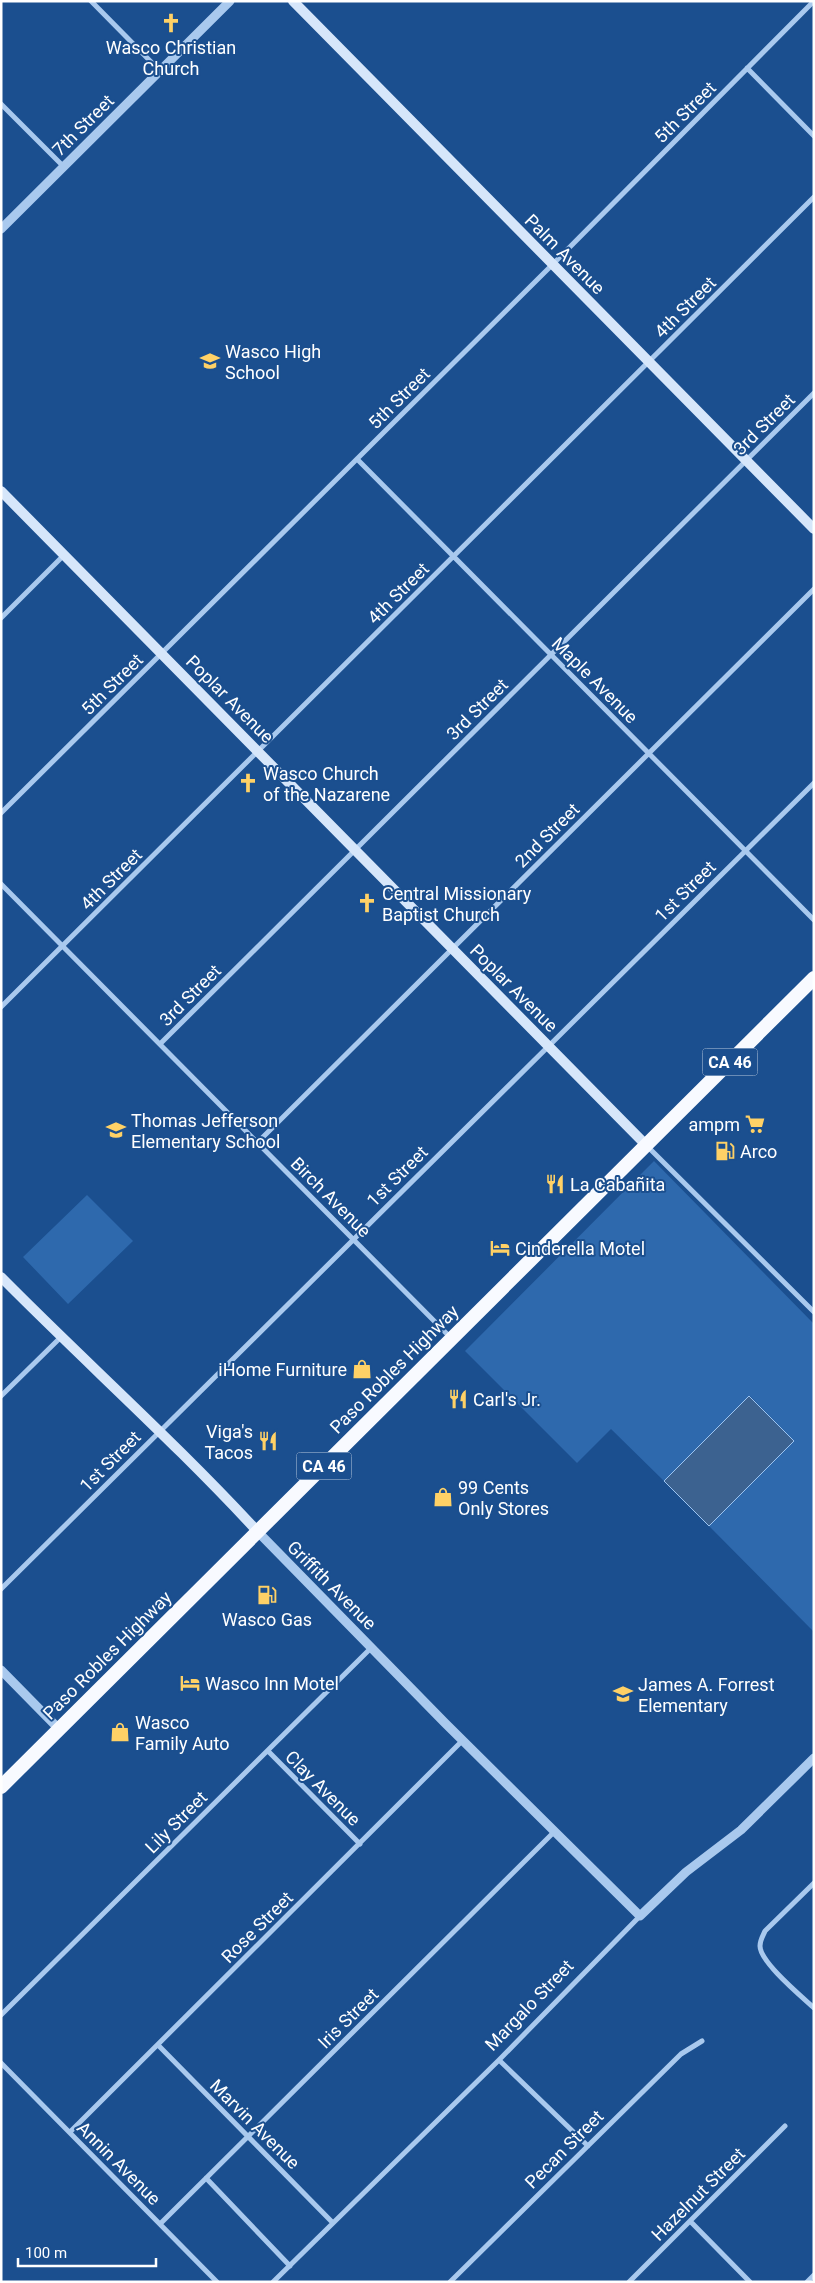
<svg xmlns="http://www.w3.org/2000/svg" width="815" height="2283" viewBox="0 0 815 2283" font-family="Roboto,sans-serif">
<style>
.green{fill:#2e69ad}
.water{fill:#3c6290;stroke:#9cc4f0}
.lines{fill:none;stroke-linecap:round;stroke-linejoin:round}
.minor{stroke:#a9c9ee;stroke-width:5}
.tertiary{stroke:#a9c9ee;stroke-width:9}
.secondary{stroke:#d6e6fa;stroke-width:10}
.trunk{stroke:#f8faff;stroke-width:14}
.labels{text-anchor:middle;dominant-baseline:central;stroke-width:4;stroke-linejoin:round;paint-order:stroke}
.shield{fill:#1b4f8f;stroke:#bbcadd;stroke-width:1}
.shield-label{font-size:16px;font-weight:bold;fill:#fff}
.poi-label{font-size:18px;fill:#fff;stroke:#1b4f8f;text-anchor:start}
.street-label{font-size:18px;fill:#fff;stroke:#1b4f8f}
</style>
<rect width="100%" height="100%" fill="#1b4f8f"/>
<path class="green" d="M654 1161 814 1324V1632L709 1526 794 1441 750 1396 664 1481 611 1429 577 1463 465 1351Z
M87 1195 133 1241 68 1304 23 1257Z"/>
<path class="water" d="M749 1396 794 1441 709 1526 664 1481Z"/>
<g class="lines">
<path class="minor" d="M91 1 160 71
M747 68 814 136
M1 104 64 167
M357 459 814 920
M1 618 64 555
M1 813 553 264 814 1
M1 884 451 1338
M1 1007 814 197
M160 1044 814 393
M257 1143 814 589
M646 1145 814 1312
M1 1396 61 1337
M1 1589 814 783
M268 1751 360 1844
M814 1883 765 1931C763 1936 760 1940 760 1946 760 1962 801 1996 814 2008
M1 2015 371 1648
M158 2045 333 2223
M499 2060 588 2146
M1 2063 217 2282
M70 2132 463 1740
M206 2178 290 2266
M690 2221 750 2282
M160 2224 555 1831
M273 2282 499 2060 640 1916
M450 2282 681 2054 702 2041
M629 2282 785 2126
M807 2282 814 2275"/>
<path class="tertiary" d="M1 229 230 1
M258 1532 445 1723 640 1916 686 1872 741 1830 814 1758
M1 1670 59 1729"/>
<path class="secondary" d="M293 1 814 529
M1 491 646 1145
M1 1277C86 1363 176 1443 258 1532"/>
<path class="trunk" d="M1 1787 814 978"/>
</g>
<defs>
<symbol id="church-bare" viewBox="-9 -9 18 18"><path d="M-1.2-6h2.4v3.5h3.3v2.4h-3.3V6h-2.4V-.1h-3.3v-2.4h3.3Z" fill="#ffd166" stroke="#1b4f8f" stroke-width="2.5" paint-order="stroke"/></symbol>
<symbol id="school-bare" viewBox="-9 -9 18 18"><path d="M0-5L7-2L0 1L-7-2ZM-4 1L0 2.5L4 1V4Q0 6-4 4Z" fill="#ffd166" stroke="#1b4f8f" stroke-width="2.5" paint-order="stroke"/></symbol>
<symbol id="supermarket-bare" viewBox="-9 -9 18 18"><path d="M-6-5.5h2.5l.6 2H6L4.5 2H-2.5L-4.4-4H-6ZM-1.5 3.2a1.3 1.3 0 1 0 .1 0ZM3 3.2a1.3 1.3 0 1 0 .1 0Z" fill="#ffd166" stroke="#1b4f8f" stroke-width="2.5" paint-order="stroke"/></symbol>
<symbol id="fuel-bare" viewBox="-9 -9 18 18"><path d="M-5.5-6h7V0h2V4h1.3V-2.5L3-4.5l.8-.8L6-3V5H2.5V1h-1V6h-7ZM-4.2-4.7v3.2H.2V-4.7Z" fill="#ffd166" stroke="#1b4f8f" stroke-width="2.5" paint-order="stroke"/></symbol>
<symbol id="restaurant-bare" viewBox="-9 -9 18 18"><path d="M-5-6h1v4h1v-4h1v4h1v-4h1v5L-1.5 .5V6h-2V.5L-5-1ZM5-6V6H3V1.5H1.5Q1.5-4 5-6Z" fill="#ffd166" stroke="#1b4f8f" stroke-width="2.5" paint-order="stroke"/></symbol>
<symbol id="hotel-bare" viewBox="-9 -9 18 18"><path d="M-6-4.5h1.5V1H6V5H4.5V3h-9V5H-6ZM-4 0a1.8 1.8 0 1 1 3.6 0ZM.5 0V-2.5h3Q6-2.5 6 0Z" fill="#ffd166" stroke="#1b4f8f" stroke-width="2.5" paint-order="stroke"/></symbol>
<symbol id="shop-bare" viewBox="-9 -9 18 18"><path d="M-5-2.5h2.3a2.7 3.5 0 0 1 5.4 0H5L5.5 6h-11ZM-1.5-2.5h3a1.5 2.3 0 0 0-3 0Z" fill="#ffd166" stroke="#1b4f8f" stroke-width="2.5" paint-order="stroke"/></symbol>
</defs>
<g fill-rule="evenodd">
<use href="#church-bare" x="157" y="9" width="28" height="28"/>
<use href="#school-bare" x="196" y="347" width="28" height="28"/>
<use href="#church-bare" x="234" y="769" width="28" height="28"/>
<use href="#church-bare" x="353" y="889" width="28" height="28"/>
<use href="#supermarket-bare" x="741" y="1110" width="28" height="28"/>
<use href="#school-bare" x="102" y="1116" width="28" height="28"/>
<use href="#fuel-bare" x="711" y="1137" width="28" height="28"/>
<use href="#restaurant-bare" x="541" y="1170" width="28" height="28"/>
<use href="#hotel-bare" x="486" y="1234" width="28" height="28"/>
<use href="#shop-bare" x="348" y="1355" width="28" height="28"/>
<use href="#restaurant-bare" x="444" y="1385" width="28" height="28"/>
<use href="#restaurant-bare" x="254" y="1427" width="28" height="28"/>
<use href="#shop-bare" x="429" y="1483" width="28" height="28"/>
<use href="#fuel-bare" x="253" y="1581" width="28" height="28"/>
<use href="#hotel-bare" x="176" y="1669" width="28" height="28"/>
<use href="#school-bare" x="609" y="1680" width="28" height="28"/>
<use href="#shop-bare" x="106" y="1718" width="28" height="28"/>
</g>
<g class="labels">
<g class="shield">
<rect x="702.5" y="1048.5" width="55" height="27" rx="4"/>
<rect x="296.5" y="1452.5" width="55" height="27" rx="4"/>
</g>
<g class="shield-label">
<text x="730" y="1062">CA 46</text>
<text x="324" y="1466">CA 46</text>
</g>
<g class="poi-label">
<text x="171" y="47" text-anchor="middle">Wasco Christian<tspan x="171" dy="21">Church</tspan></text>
<text x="225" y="351">Wasco High<tspan x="225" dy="21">School</tspan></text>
<text x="263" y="773">Wasco Church<tspan x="263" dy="21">of the Nazarene</tspan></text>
<text x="382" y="893">Central Missionary<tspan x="382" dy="21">Baptist Church</tspan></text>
<text x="131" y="1120">Thomas Jefferson<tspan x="131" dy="21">Elementary School</tspan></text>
<text x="740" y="1124" text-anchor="end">ampm</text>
<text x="740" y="1151">Arco</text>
<text x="570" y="1184">La Cabañita</text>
<text x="515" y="1248">Cinderella Motel</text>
<text x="347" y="1369" text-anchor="end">iHome Furniture</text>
<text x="473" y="1399">Carl's Jr.</text>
<text x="253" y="1431" text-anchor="end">Viga's<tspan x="253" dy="21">Tacos</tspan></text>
<text x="458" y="1487">99 Cents<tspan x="458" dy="21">Only Stores</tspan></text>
<text x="267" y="1619" text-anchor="middle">Wasco Gas</text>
<text x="205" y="1683">Wasco Inn Motel</text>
<text x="638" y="1684">James A. Forrest<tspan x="638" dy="21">Elementary</tspan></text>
<text x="135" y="1722">Wasco<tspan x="135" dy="21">Family Auto</tspan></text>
</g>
<g class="street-label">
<text transform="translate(685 112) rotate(-45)">5th Street</text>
<text transform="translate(83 125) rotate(-45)">7th Street</text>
<text transform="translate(565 254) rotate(45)">Palm Avenue</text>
<text transform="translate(685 307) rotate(-45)">4th Street</text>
<text transform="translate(399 398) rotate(-45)">5th Street</text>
<text transform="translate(764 424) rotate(-45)">3rd Street</text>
<text transform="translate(398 593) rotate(-45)">4th Street</text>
<text transform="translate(595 680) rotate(45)">Maple Avenue</text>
<text transform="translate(112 684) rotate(-45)">5th Street</text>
<text transform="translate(230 699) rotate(45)">Poplar Avenue</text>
<text transform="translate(477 709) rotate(-45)">3rd Street</text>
<text transform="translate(547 835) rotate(-45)">2nd Street</text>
<text transform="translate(111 879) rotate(-45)">4th Street</text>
<text transform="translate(685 891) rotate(-45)">1st Street</text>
<text transform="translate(514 988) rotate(45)">Poplar Avenue</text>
<text transform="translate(190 995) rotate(-45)">3rd Street</text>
<text transform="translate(397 1176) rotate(-45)">1st Street</text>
<text transform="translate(331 1197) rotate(45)">Birch Avenue</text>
<text transform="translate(394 1369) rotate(-45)">Paso Robles Highway</text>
<text transform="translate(110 1461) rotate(-45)">1st Street</text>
<text transform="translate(332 1585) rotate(45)">Griffith Avenue</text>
<text transform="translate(107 1655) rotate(-45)">Paso Robles Highway</text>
<text transform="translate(323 1788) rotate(45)">Clay Avenue</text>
<text transform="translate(176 1822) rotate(-45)">Lily Street</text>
<text transform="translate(257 1927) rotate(-45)">Rose Street</text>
<text transform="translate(529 2005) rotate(-46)">Margalo Street</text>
<text transform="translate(348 2018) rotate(-45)">Iris Street</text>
<text transform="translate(255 2124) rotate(45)">Marvin Avenue</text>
<text transform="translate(564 2149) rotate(-45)">Pecan Street</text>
<text transform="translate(119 2163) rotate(45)">Annin Avenue</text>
<text transform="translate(698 2194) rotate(-45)">Hazelnut Street</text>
</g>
</g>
<rect width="815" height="2283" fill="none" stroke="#ffffff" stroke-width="5"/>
<path d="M18 2258v8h138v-8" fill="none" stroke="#ffffff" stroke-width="2.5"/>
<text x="25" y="2258" font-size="15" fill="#ffffff" stroke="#1b4f8f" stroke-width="4" paint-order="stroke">100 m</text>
</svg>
